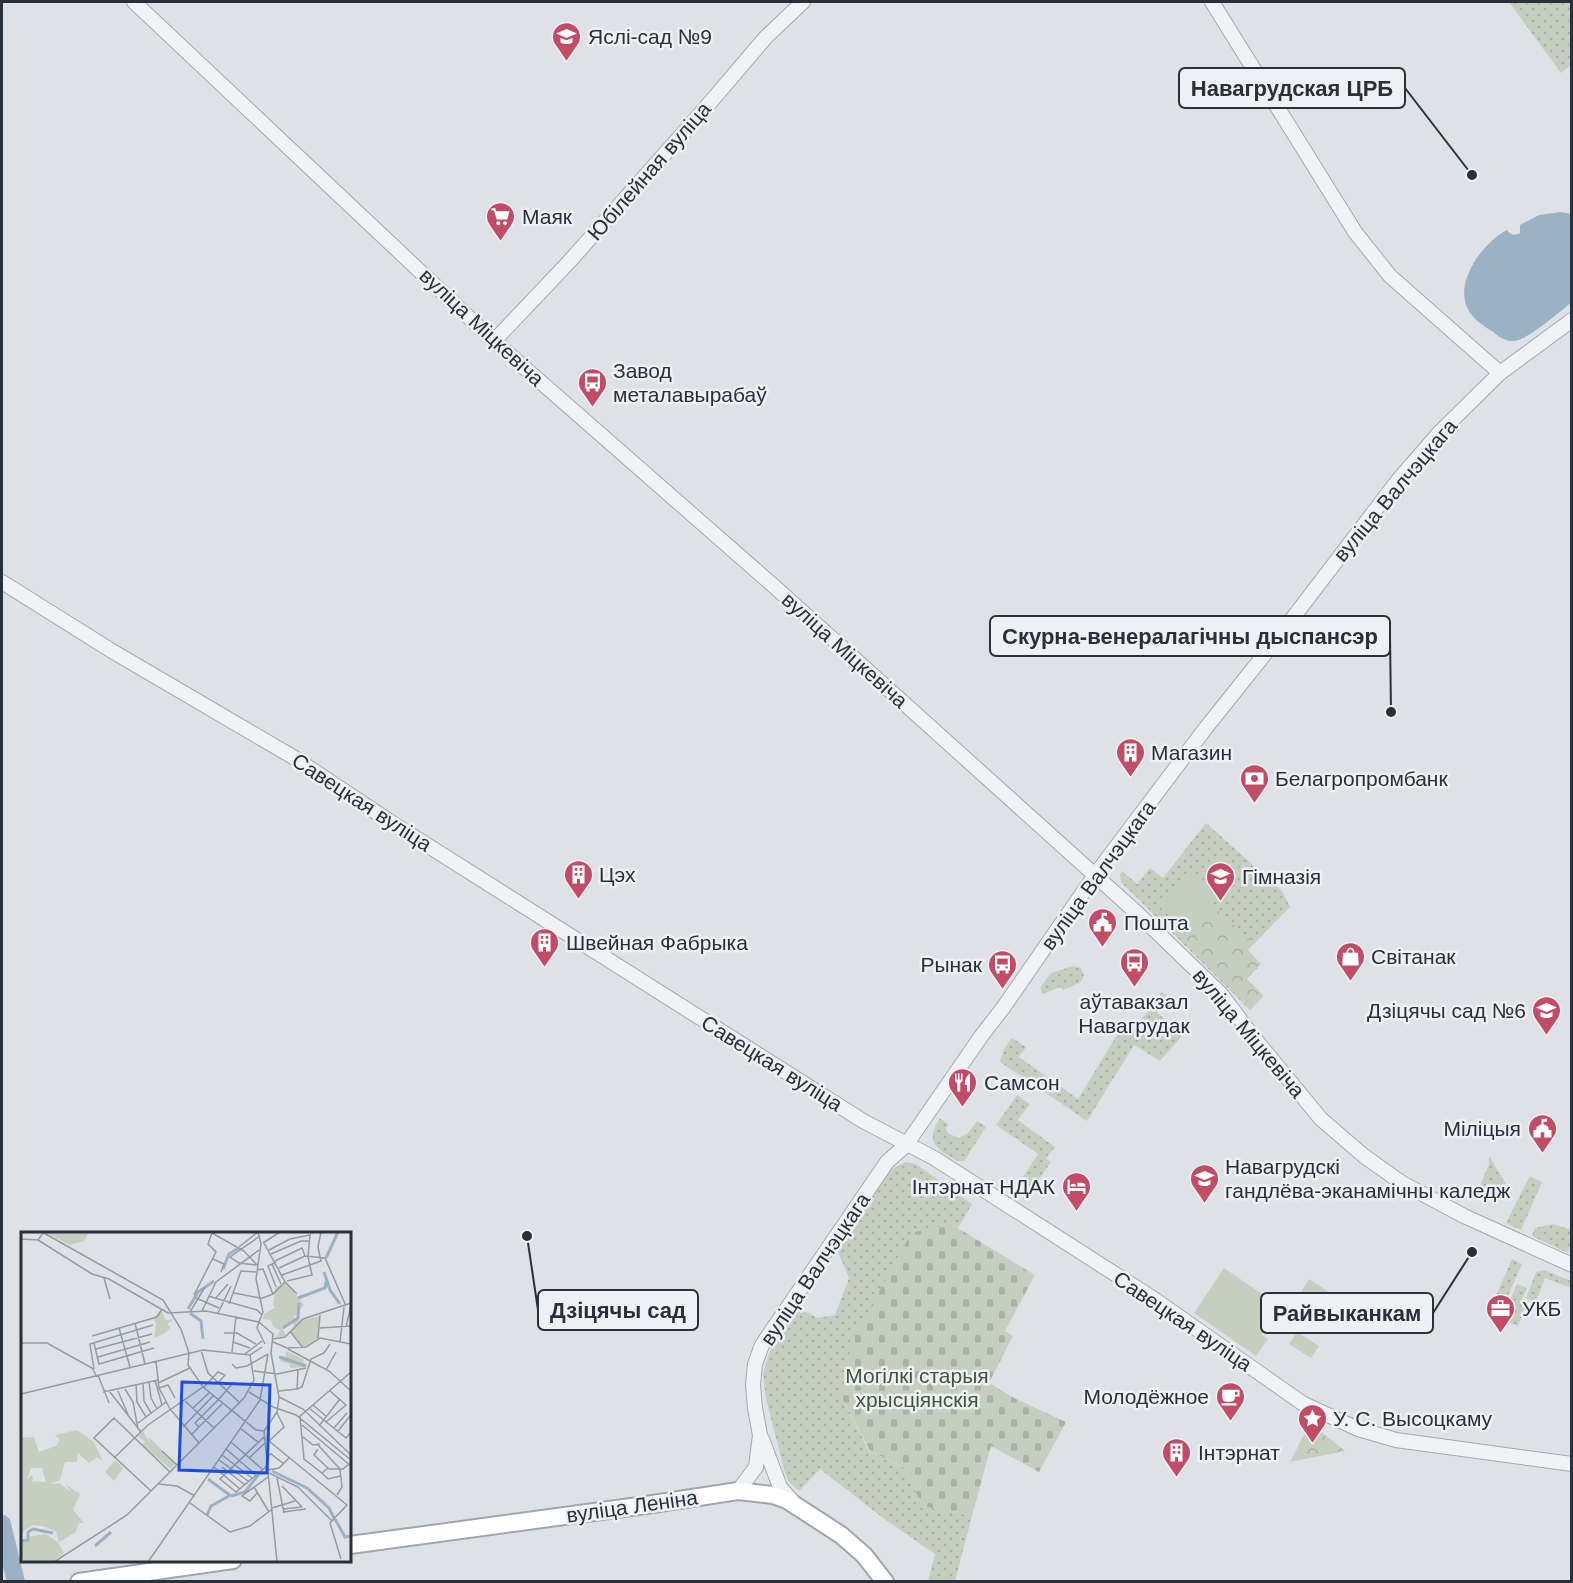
<svg xmlns="http://www.w3.org/2000/svg" width="1573" height="1583" viewBox="0 0 1573 1583" font-family="Helvetica,sans-serif">
<style>
.grass{fill:url(#grass-dots);fill-rule:evenodd}
.cemetery{fill:url(#cemetery-stones)}
.park{fill:url(#park-crowns)}
.pitch{fill:#c5cfc0}
.water{fill:#9bb1c4}
.lines{fill:none;stroke-linecap:round;stroke-linejoin:round}
.river{stroke:#9bb1c4;stroke-width:18}
.tertiary-casing{stroke:#a4a9af;stroke-width:16}
.primary-casing{stroke:#9ea7b1;stroke-width:20}
.tertiary{stroke:#f0f2f5;stroke-width:14}
.primary{stroke:#fff;stroke-width:16}
.labels{text-anchor:middle;dominant-baseline:central;stroke-width:5;stroke-linejoin:round;paint-order:stroke}
.poi-label{font-size:21px;fill:#28313b;stroke:#edf0f4;text-anchor:start}
.street-label{font-size:21px;fill:#28313b;stroke:#edf0f4}
.park-label{font-size:21px;fill:#3f5637;stroke:#edf0f4}
.inset-river{fill:none;stroke:#9bb1c4;stroke-width:3}
.inset-road{fill:none;stroke:#959ba2;stroke-width:1.5}
.view{fill:#1d4ed8;fill-opacity:0.15;stroke:#1d4ed8;stroke-width:3}
.inset-edge{fill:none;stroke:#28313b;stroke-width:3}
.leader{fill:none;stroke:#28313b;stroke-width:2}
.callout-dot{fill:#28313b;stroke:#edf0f4;stroke-width:2}
.callout{fill:#edf0f4;stroke:#28313b;stroke-width:2}
.callout-label{font-size:22px;text-anchor:middle;font-weight:bold;fill:#28313b}
</style>
<defs>
<pattern id="grass-dots" width="8" height="8" patternUnits="userSpaceOnUse" patternTransform="scale(1.5)"><rect width="8" height="8" fill="#c5cfc0"/><path d="M2 2h.1M6 6h.1" fill="none" stroke="#a9b2a6" stroke-width="1.8" stroke-linecap="round"/></pattern>
<pattern id="cemetery-stones" width="16" height="16" patternUnits="userSpaceOnUse" patternTransform="scale(1.5)"><rect width="16" height="16" fill="#c5cfc0"/><path d="M2 7V4a2 2 0 0 1 4 0v3zM10 15v-3a2 2 0 0 1 4 0v3z" fill="#a9b2a6"/></pattern>
<pattern id="park-crowns" width="20" height="18" patternUnits="userSpaceOnUse" patternTransform="scale(1.5)"><rect width="20" height="18" fill="#c5cfc0"/><path d="M2 6a3 3 0 1 1 6 0M12 15a3 3 0 1 1 6 0" fill="none" stroke="#a9b2a6"/></pattern>
</defs>
<rect width="100%" height="100%" fill="#dee2e6"/>
<path class="grass" d="M1509 2H1571V65L1561 73Z
M1206 823 1282 891 1290 907 1248 950 1261 964 1247 979 1264 996 1250 1010 1121 882 1120 874 1122 871 1137 884 1150 868 1163 878ZM1258 964 1244 979 1250 1008 1220 977Z
M1073 966 1080 967 1084 975 1081 982 1063 990 1060 987 1043 994 1040 988 1051 973Z
M1162 992 1167 996 1158 1006 1157 1012 1182 1036 1160 1061 1134 1045 1087 1121 1000 1062 1004 1049 1012 1038 1026 1047 1019 1057 1078 1099 1120 1030 1127 1029 1132 1032Z
M1017 1095 1030 1104 1018 1120 1055 1147 1046 1158 1051 1162 1024 1201 1019 1183 1038 1154 996 1125Z
M940 1118 948 1124 946 1129 948 1133 958 1138 967 1134 977 1121 986 1127 964 1161C958 1162 956 1160 950 1157 931 1146 928 1137 940 1118Z
M1489 1156 1512 1194 1485 1200 1476 1196 1489 1164Z
M906 1162 916 1164 972 1204 958 1228 951 1224 847 1372 842 1398 869 1451 905 1468 922 1506 972 1516 955 1581H928L935 1554 883 1518 820 1469 799 1491 788 1481 784 1469 766 1399 763 1373 775 1336 794 1306 818 1318 835 1315 849 1278 836 1247 891 1169Z
M1530 1176 1542 1182 1521 1230 1506 1223Z
M1553 1224 1571 1230V1241L1568 1253 1532 1236 1535 1228Z
M1512 1259 1522 1264 1499 1316 1489 1312Z
M1544 1270 1571 1281V1288L1545 1278 1536 1302 1526 1298 1536 1272Z
M1517 1284 1527 1288 1522 1300 1527 1303 1518 1326 1508 1322 1506 1310Z"/>
<path class="cemetery" d="M951 1224 1035 1275 1005 1331 1013 1336 989 1383 1016 1399 1066 1422 1039 1472 991 1446 972 1516 922 1506 905 1468 870 1451 842 1398 851 1343 911 1233Z"/>
<path class="park" d="M1211 904 1253 942 1245 950 1259 964 1244 979 1261 996 1250 1008 1180 938Z
M1310 1423 1345 1451 1290 1462Z"/>
<path class="pitch" d="M1222 855 1234 865 1214 888 1203 877Z
M1191 876 1214 898 1185 930 1161 908Z
M1224 1268 1281 1307 1262 1335 1268 1339 1256 1356 1194 1313Z
M1309 1279 1341 1300 1329 1319 1297 1298Z
M1297 1332 1319 1346 1311 1358 1289 1344Z"/>
<path class="water" d="M1561 212 1571 214V303C1559 312 1532 336 1518 340 1509 343 1500 338 1493 332 1484 326 1474 320 1469 311 1452 284 1483 242 1507 230 1510 235 1515 236 1520 233V225L1539 215Z"/>
<g class="lines">
<path class="river" d="M2 1524 16 1582"/>
<defs>
<path id="tertiary" d="M134 2 494 341 776 588 1137 913 1221 994 1251 1034 1321 1119 1364 1156 1402 1183 1464 1216 1572 1265
M1212 2 1355 232 1390 276 1500 373
M494 341 568 263 702 112 766 37 803 2
M2 582 112 651 293 757 389 821 863 1121 934 1158 1154 1299 1302 1403 1358 1429 1396 1440 1572 1464
M762 1439 780 1487 793 1502
M738 1491 756 1467 760 1435 755 1408 753 1385 755 1364 762 1345 887 1162 906 1145 982 1035 1003 1008 1095 875 1205 729 1276 640 1399 479 1439 433 1500 373 1572 320"/>
<path id="primary" d="M350 1545 646 1505 738 1491 773 1495 787 1500 841 1535 864 1555 885 1582
M79 1582 233 1560"/>
</defs>
<use href="#tertiary" class="tertiary-casing"/>
<use href="#primary" class="primary-casing"/>
<use href="#tertiary" class="tertiary"/>
<use href="#primary" class="primary"/>
</g>
<defs>
<symbol id="school-pin" viewBox="-11 -11 22 30"><path d="M0 17L-7.5 6A9.5 9.5 0 1 1 7.5 6Z" fill="#c24c65" stroke="#edf0f4"/><path d="M0-5L7-2L0 1L-7-2ZM-4 1L0 2.5L4 1V4Q0 6-4 4Z" fill="#fff"/></symbol>
<symbol id="supermarket-pin" viewBox="-11 -11 22 30"><path d="M0 17L-7.5 6A9.5 9.5 0 1 1 7.5 6Z" fill="#c24c65" stroke="#edf0f4"/><path d="M-6-5.5h2.5l.6 2H6L4.5 2H-2.5L-4.4-4H-6ZM-1.5 3.2a1.3 1.3 0 1 0 .1 0ZM3 3.2a1.3 1.3 0 1 0 .1 0Z" fill="#fff"/></symbol>
<symbol id="bus-pin" viewBox="-11 -11 22 30"><path d="M0 17L-7.5 6A9.5 9.5 0 1 1 7.5 6Z" fill="#c24c65" stroke="#edf0f4"/><path d="M-5-6H5V4H4V6H2V4H-2V6H-4V4H-5ZM-3.5-4V0h7V-4ZM-3.5 1.2v1.5H-2V1.2ZM2 1.2v1.5H3.5V1.2Z" fill="#fff"/></symbol>
<symbol id="building-pin" viewBox="-11 -11 22 30"><path d="M0 17L-7.5 6A9.5 9.5 0 1 1 7.5 6Z" fill="#c24c65" stroke="#edf0f4"/><path d="M-4-6H4V6H1V3H-1V6H-4ZM-2.5-4.3h1.7v1.8h-1.7ZM.8-4.3h1.7v1.8H.8ZM-2.5-1h1.7V.8h-1.7ZM.8-1h1.7V.8H.8Z" fill="#fff"/></symbol>
<symbol id="bank-pin" viewBox="-11 -11 22 30"><path d="M0 17L-7.5 6A9.5 9.5 0 1 1 7.5 6Z" fill="#c24c65" stroke="#edf0f4"/><path d="M-6-4H6V4H-6ZM0-2.3a2.3 2.3 0 1 0 0 4.6a2.3 2.3 0 1 0 0-4.6Z" fill="#fff"/></symbol>
<symbol id="civic-pin" viewBox="-11 -11 22 30"><path d="M0 17L-7.5 6A9.5 9.5 0 1 1 7.5 6Z" fill="#c24c65" stroke="#edf0f4"/><path d="M-.6-6.5H3V-4.5H.6V-3L4-1V1h2V6H-6V1h2V-1L-.6-3ZM-1.2 2.5V6h2.4V2.5Z" fill="#fff"/></symbol>
<symbol id="shop-pin" viewBox="-11 -11 22 30"><path d="M0 17L-7.5 6A9.5 9.5 0 1 1 7.5 6Z" fill="#c24c65" stroke="#edf0f4"/><path d="M-5-2.5h2.3a2.7 3.5 0 0 1 5.4 0H5L5.5 6h-11ZM-1.5-2.5h3a1.5 2.3 0 0 0-3 0Z" fill="#fff"/></symbol>
<symbol id="restaurant-pin" viewBox="-11 -11 22 30"><path d="M0 17L-7.5 6A9.5 9.5 0 1 1 7.5 6Z" fill="#c24c65" stroke="#edf0f4"/><path d="M-5-6h1v4h1v-4h1v4h1v-4h1v5L-1.5 .5V6h-2V.5L-5-1ZM5-6V6H3V1.5H1.5Q1.5-4 5-6Z" fill="#fff"/></symbol>
<symbol id="university-pin" viewBox="-11 -11 22 30"><path d="M0 17L-7.5 6A9.5 9.5 0 1 1 7.5 6Z" fill="#c24c65" stroke="#edf0f4"/><path d="M0-5L7-2L0 1L-7-2ZM-4 1L0 2.5L4 1V4Q0 6-4 4Z" fill="#fff"/></symbol>
<symbol id="hotel-pin" viewBox="-11 -11 22 30"><path d="M0 17L-7.5 6A9.5 9.5 0 1 1 7.5 6Z" fill="#c24c65" stroke="#edf0f4"/><path d="M-6-4.5h1.5V1H6V5H4.5V3h-9V5H-6ZM-4 0a1.8 1.8 0 1 1 3.6 0ZM.5 0V-2.5h3Q6-2.5 6 0Z" fill="#fff"/></symbol>
<symbol id="office-pin" viewBox="-11 -11 22 30"><path d="M0 17L-7.5 6A9.5 9.5 0 1 1 7.5 6Z" fill="#c24c65" stroke="#edf0f4"/><path d="M-6-3h4V-5.5h4V-3h4V5H-6ZM-1-4.5V-3h2v-1.5ZM-6 0V1H6V0Z" fill="#fff"/></symbol>
<symbol id="cafe-pin" viewBox="-11 -11 22 30"><path d="M0 17L-7.5 6A9.5 9.5 0 1 1 7.5 6Z" fill="#c24c65" stroke="#edf0f4"/><path d="M-5.5-4.5H6V0H3Q3 3.5 0 3.5H-2.5Q-5.5 3.5-5.5 0ZM3-3.2v2h1.7v-2ZM-6 4.5H4V6H-6Z" fill="#fff"/></symbol>
<symbol id="sight-pin" viewBox="-11 -11 22 30"><path d="M0 17L-7.5 6A9.5 9.5 0 1 1 7.5 6Z" fill="#c24c65" stroke="#edf0f4"/><path d="M0-6L1.8-2.2L6-1.7L2.9 1.2L3.7 5.4L0 3.3L-3.7 5.4L-2.9 1.2L-6-1.7L-1.8-2.2Z" fill="#fff"/></symbol>
</defs>
<g fill-rule="evenodd">
<use href="#school-pin" x="550" y="20" width="33" height="45"/>
<use href="#supermarket-pin" x="484" y="200" width="33" height="45"/>
<use href="#bus-pin" x="576" y="366" width="33" height="45"/>
<use href="#building-pin" x="1114" y="736" width="33" height="45"/>
<use href="#bank-pin" x="1238" y="762" width="33" height="45"/>
<use href="#building-pin" x="562" y="858" width="33" height="45"/>
<use href="#school-pin" x="1204" y="860" width="33" height="45"/>
<use href="#civic-pin" x="1086" y="906" width="33" height="45"/>
<use href="#building-pin" x="528" y="926" width="33" height="45"/>
<use href="#shop-pin" x="1334" y="940" width="33" height="45"/>
<use href="#bus-pin" x="1118" y="946" width="33" height="45"/>
<use href="#bus-pin" x="986" y="948" width="33" height="45"/>
<use href="#school-pin" x="1530" y="994" width="33" height="45"/>
<use href="#restaurant-pin" x="946" y="1066" width="33" height="45"/>
<use href="#civic-pin" x="1526" y="1112" width="33" height="45"/>
<use href="#university-pin" x="1188" y="1162" width="33" height="45"/>
<use href="#hotel-pin" x="1060" y="1170" width="33" height="45"/>
<use href="#office-pin" x="1484" y="1292" width="33" height="45"/>
<use href="#cafe-pin" x="1214" y="1380" width="33" height="45"/>
<use href="#sight-pin" x="1296" y="1402" width="33" height="45"/>
<use href="#building-pin" x="1160" y="1436" width="33" height="45"/>
</g>
<g class="labels">
<g class="poi-label">
<text x="588" y="36">Яслі-сад №9</text>
<text x="522" y="216">Маяк</text>
<text x="613" y="370">Завод<tspan x="613" dy="24">металавырабаў</tspan></text>
<text x="1151" y="752">Магазин</text>
<text x="1275" y="778">Белагропромбанк</text>
<text x="599" y="874">Цэх</text>
<text x="1242" y="876">Гімназія</text>
<text x="1124" y="922">Пошта</text>
<text x="566" y="942">Швейная Фабрыка</text>
<text x="1371" y="956">Світанак</text>
<text x="982" y="964" text-anchor="end">Рынак</text>
<text x="1134" y="1001" text-anchor="middle">аўтавакзал<tspan x="1134" dy="24">Навагрудак</tspan></text>
<text x="1526" y="1010" text-anchor="end">Дзіцячы сад №6</text>
<text x="984" y="1082">Самсон</text>
<text x="1521" y="1128" text-anchor="end">Міліцыя</text>
<text x="1225" y="1166">Навагрудскі<tspan x="1225" dy="24">гандлёва-эканамічны каледж</tspan></text>
<text x="1055" y="1186" text-anchor="end">Інтэрнат НДАК</text>
<text x="1522" y="1308">УКБ</text>
<text x="1209" y="1396" text-anchor="end">Молодёжное</text>
<text x="1333" y="1418">У. С. Высоцкаму</text>
<text x="1198" y="1452">Інтэрнат</text>
</g>
<g class="street-label">
<text transform="translate(649 171) rotate(-49)">Юбілейная вуліца</text>
<text transform="translate(482 327) rotate(43)">вуліца Міцкевіча</text>
<text transform="translate(1395 490) rotate(-50)">вуліца Валчэцкага</text>
<text transform="translate(845 650) rotate(42)">вуліца Міцкевіча</text>
<text transform="translate(362 802) rotate(33)">Савецкая вуліца</text>
<text transform="translate(1098 875) rotate(-54)">вуліца Валчэцкага</text>
<text transform="translate(1249 1033) rotate(50)">вуліца Міцкевіча</text>
<text transform="translate(772 1063) rotate(32)">Савецкая вуліца</text>
<text transform="translate(815 1269) rotate(-56)">вуліца Валчэцкага</text>
<text transform="translate(1183 1321) rotate(34)">Савецкая вуліца</text>
<text transform="translate(632 1506) rotate(-8)">вуліца Леніна</text>
</g>
<g class="park-label">
<text x="917" y="1375">Могілкі старыя<tspan x="917" dy="24">хрысціянскія</tspan></text>
</g>
</g>
<g transform="translate(21 1232)">
<rect width="330" height="330" fill="#dee2e6"/>
<path d="M255 75 271 88 262 97 265 104 256 105 259 98 252 95 250 88 242 87 243 82ZM140 79 145 88 154 87 146 92 150 95 144 101 133 106 135 91 132 86ZM299 84 297 106 282 115 270 99 282 88ZM265 119 282 127 284 135 269 136 268 131 260 130 258 124H265ZM122 199 129 211 128 205 155 232 150 237 121 213 124 210 117 204Z" fill="#c5cfc0"/>
<path d="M23 0H68L63 9 49 13ZM265 50 283 73 272 86 279 88 273 95 271 88 252 74 254 56ZM56 198 73 210 82 230 76 225 68 231 57 221 56 230H44L39 248 28 252 38 251 50 260 45 253 59 262 52 278 63 291H58L55 300 37 311 43 321 31 330H0V312L10 304 25 302 38 311 35 299 21 294 11 293 0 301V206L13 205 18 220 35 214 39 208 34 203ZM10 236H21L25 250 10 249 12 247 11 243 6 247Z" fill="#c5cfc0" fill-rule="evenodd"/>
<path d="M94 228 102 236 93 249 84 240Z" fill="#c5cfc0"/>
<path class="inset-river" d="M305 26 317 0M202 37 208 22 218 16M303 40 309 58 319 72M277 66 304 56 305 50M167 77 177 60 193 49M169 81 180 89 182 107M262 96 277 86 278 71M258 125 285 134M251 239 286 256 308 276 313 286M187 247 210 264M210 264 224 260 238 242 246 240M186 283 190 274 208 264M314 287 324 305 330 304M0 309 7 308V300L12 297 32 301M74 314 90 300"/>
<path class="inset-road" d="M21 0 142 68 160 97 168 121 167 133 182 155 235 198 243 199M237 0 240 12 235 47 242 80 238 90 252 102 250 121 258 165 256 180 243 199 256 330M191 1 223 19 236 33M0 7 17 8 22 1M17 8 71 42 88 47 147 81 185 79 238 90 236 96 244 112M242 11 259 0M243 11 264 50 276 62M218 15 237 0M248 18 269 7 289 3 287 25 291 43 266 49M250 22 280 9H289M192 27 203 32 200 40M254 29 281 16 284 24 304 26 325 74M255 30 247 34 255 55M251 32 260 52M236 33 218 31 209 25 239 4M258 36 284 24M236 38 242 37 252 62M261 43 300 29 297 15 300 0M83 46 89 67M213 61 239 66M173 63 195 20 187 12 191 1M187 64 236 78 241 83M175 66 198 76M194 67 207 52M239 67 252 62 264 50M208 72 220 39 235 40M181 79 195 50 238 18M169 80 184 55M197 81 210 54M114 91 124 132M325 95 330 73M98 96 109 135M299 96 330 94M269 99 282 116M203 101H216L235 112M71 104 136 85 141 77M297 106 299 83M252 107 264 105 282 87 330 71M212 110 229 116M252 110 266 116 285 115 299 106 330 112M319 110 323 75M0 111H26L71 136 75 143M73 111 78 132 133 116M75 117 131 102M267 117 308 139 330 159M180 118 187 141 218 170M211 120 215 84M224 122 241 109M77 125 129 110M135 129 138 156 149 177M211 132 215 136 226 134 247 122M73 137 69 112 132 93M305 138 315 120M233 139 256 142 285 136M77 143 88 171M134 148 141 173M128 149 130 166 136 177M122 151 123 169 130 181M137 151 169 136M115 152 116 170 125 185M183 155 197 140 204 143 197 151M138 156 147 153 154 166M104 157 112 170 117 197M276 157 281 155 290 127 303 121 309 112M276 157 277 138M97 159 108 185M258 159 276 157M82 160 137 148M89 160 120 200M228 160 252 175 275 183 330 228M0 162 182 118 229 123 241 115M258 165 282 177 330 223M197 168 213 150M164 169 193 196M292 173 306 185M172 176 188 161M288 176 325 206 330 200M150 178 178 211M278 185 330 140M279 185 283 227 301 241 307 236M305 190 325 173 309 159M117 191 145 170M281 193 330 234M298 194 319 167M162 195 192 164M178 195 174 191 197 168M219 196 237 210M313 196 326 181M317 199 329 184M170 203 201 172M243 205 199 247 215 260 246 234M282 205 292 213 299 212M248 209 326 273 309 291 320 327M248 209 263 195 256 181M210 210 241 237M297 213 319 237 321 255 316 263M205 217 235 243M297 217 293 223 308 237H322L328 232M141 219 156 233M201 223 231 246M246 224 250 222 263 232M93 226 127 193 182 155M228 226 244 211M198 228 227 249M193 235 219 257M201 235 224 253M247 238 258 236 268 226M248 241 277 255 311 289M301 241 307 247 319 244M256 246 263 281M138 252 156 254 174 264M261 254 281 275M233 255 248 280M130 259 73 206 93 186 149 240M236 261 229 269 221 264 247 245M169 271 209 300 229 294 250 278M251 276 274 269M262 277 281 275M262 280 285 277M33 330 106 283 223 166 233 148 229 123M127 330 239 168 247 122"/>
<path class="view" d="M161 150 249 153 246 241 158 238Z"/>
<rect width="330" height="330" class="inset-edge"/>
</g>
<path class="leader" d="M1472 175L1405 88M1391 712L1390 636M527 1236L538 1310M1472 1252L1433 1313"/>
<g class="callout-dot">
<circle cx="1472" cy="175" r="6"/>
<circle cx="1391" cy="712" r="6"/>
<circle cx="527" cy="1236" r="6"/>
<circle cx="1472" cy="1252" r="6"/>
</g>
<g class="callout">
<rect x="1179" y="68" width="226" height="40" rx="6"/>
<rect x="990" y="616" width="400" height="40" rx="6"/>
<rect x="538" y="1290" width="160" height="40" rx="6"/>
<rect x="1261" y="1293" width="172" height="40" rx="6"/>
</g>
<g class="callout-label">
<text x="1292" y="96">Навагрудская ЦРБ</text>
<text x="1190" y="644">Скурна-венералагічны дыспансэр</text>
<text x="618" y="1318">Дзіцячы сад</text>
<text x="1347" y="1321">Райвыканкам</text>
</g>
<rect width="1573" height="1583" fill="none" stroke="#28313b" stroke-width="6"/>
</svg>
